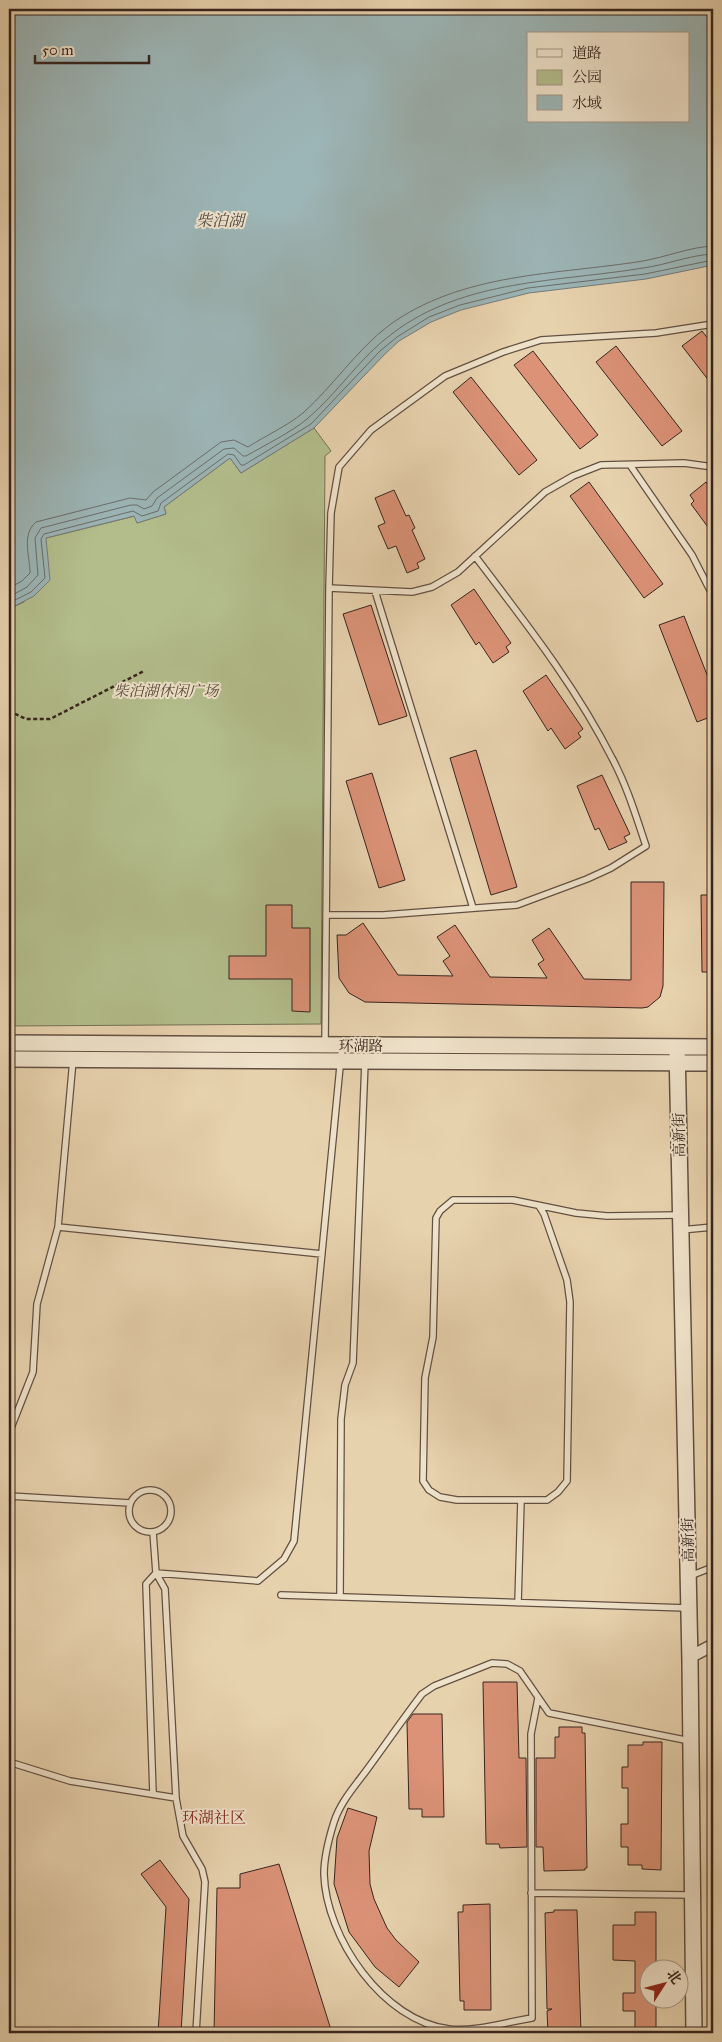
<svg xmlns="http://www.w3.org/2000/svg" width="722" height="2042" viewBox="0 0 722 2042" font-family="'IM FELL Great Primer','Noto Serif SC',serif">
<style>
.green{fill:#b3bd8c;stroke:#757155}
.water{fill:#9cb5b6;stroke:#747b79;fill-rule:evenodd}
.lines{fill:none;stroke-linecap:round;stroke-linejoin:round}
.shore{stroke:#6a6d6a;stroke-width:1}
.building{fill:#db9277;stroke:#37251e}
.service-casing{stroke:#635042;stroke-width:8}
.minor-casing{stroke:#635042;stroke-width:14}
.tertiary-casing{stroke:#635042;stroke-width:18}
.path{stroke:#37251e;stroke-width:2.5;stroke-dasharray:4 2.5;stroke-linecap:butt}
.service{stroke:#efe2ca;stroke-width:5.5}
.minor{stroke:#efe2ca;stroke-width:11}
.tertiary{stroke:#efe2ca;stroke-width:15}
.labels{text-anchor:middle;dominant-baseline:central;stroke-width:4;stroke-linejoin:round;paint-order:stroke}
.park-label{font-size:15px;font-style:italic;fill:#564b3a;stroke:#efe2ca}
.street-label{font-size:15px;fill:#37251e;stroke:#efe2ca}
.water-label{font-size:16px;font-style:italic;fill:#504944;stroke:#efe2ca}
.neighbourhood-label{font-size:16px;fill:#7a1f14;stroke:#efe2ca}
</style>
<rect width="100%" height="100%" fill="#e7d2ae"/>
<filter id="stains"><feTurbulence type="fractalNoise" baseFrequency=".004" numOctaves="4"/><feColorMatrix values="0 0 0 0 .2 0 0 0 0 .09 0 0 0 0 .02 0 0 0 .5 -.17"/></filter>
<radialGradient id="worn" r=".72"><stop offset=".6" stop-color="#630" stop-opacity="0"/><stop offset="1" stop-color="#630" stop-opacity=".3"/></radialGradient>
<path class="green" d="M314 428 331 451 325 456 321 1024 9 1026V609L24 602 46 538 135 516 137 523 166 514 164 507 230 458 241 473Z"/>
<path class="water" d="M9 9H713V265L646 279 529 293 461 310 431 322 399 341 384 355 314 428 241 473 230 458 164 507 166 514 137 523 134 516 46 538 50 580 34 596 9 609ZM528 34H688V121H528Z"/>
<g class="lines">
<path class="shore" d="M9 588 22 581 30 573C30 556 21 535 36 522L130 498 146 500 153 492 221 442 234 440 248 447C265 436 287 426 303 413 333 386 356 351 388 326 462 272 556 275 643 261 666 257 690 247 713 246
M9 597 27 587 38 575 35 538 41 528 131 505H137L144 509 152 506 157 498 224 449 234 448 243 456H246C265 445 290 433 307 419 338 393 360 357 393 333 464 279 558 282 643 268 666 265 690 255 713 254
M9 603 31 592 45 578 41 539 44 534 133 511 142 516 158 511 161 503 228 454 234 455 241 465H244L311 424 380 351 397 337 429 317 460 305 528 288 645 274 713 260"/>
</g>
<path class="building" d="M702 331 713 345V386L682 346Z
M616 346 682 431 662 446 596 362Z
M533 351 598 435 580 449 514 365Z
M471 377 537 460 519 475 453 392Z
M589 482 663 584 644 598 570 496Z
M706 482 713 493V534L691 504 694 501 690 495Z
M394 490 406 516 409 515 415 528 412 530 425 559 417 563 419 568 407 573 396 546 388 549 378 526 385 523 375 498Z
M474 589 511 643 506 647 509 652 493 663 479 642 476 645 451 605Z
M371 605 407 716 379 725 343 614Z
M684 616 713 690V716L697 722 659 625Z
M546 675 583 729 578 733 581 737 565 749 551 728 548 731 523 691Z
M476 750 517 887 491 895 450 758Z
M372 773 405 880 379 888 346 781Z
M602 775 630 834 624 837 627 842 609 850 599 828 595 830 577 786Z
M631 882H664L663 986 660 997 648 1007 642 1008 365 1002 349 993 339 978 337 935H346L363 923 398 975 453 976 443 961 450 956 437 937 455 925 490 977 547 978 538 964 544 960 532 940 549 928 584 979 631 980Z
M701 895H713V972H702Z
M266 905H292V928H310V1012L292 1011V979H229V956H266Z
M483 1682H517L519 1758H526L527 1847 500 1848 499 1844H486Z
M413 1714H442L444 1817H422V1809H409L407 1722Z
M559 1727H582V1733H585L587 1868H585V1870L544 1871 543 1847H536V1758H555V1737H559Z
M643 1742H662L661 1870 642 1869V1865H628V1847H621V1824H628V1788H622V1767H628V1745H643Z
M348 1808 377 1817 369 1851 370 1884 374 1899 387 1928 396 1940 419 1962 399 1987 375 1967 349 1932 334 1884 337 1838Z
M160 1860 189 1899 181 2033H158L166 1907 141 1874Z
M279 1864 332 2033H214L217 1888H240V1874Z
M490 1904 491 2010H464V2001H460L458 1912H463V1905Z
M554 1910H577L581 2033H548L547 2011 552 2009H547L545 1913 554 1912Z
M635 1912H656V1970H650V2000H656V2033H635V2011H623V1993H635V1961L613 1960V1925H635Z"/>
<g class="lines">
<defs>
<path id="service" d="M630 465 692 555 713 596
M329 588 412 592 432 587 458 572 545 492 573 476 601 465 684 463 713 467
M375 591 473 908
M326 915H383L517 905 587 879 611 868 646 846C636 816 627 786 612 758 575 685 524 621 475 556
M325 1045 329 588 331 513 339 467 371 430 445 376 503 352 541 340 656 333 713 324
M539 1206 544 1214 567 1280 570 1302 567 1481 558 1492 547 1500H457L440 1497 429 1490 423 1481 425 1378 433 1337 436 1218 440 1211 453 1200H513L576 1213 607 1216 679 1215
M58 1227 322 1254
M681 1230 713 1227
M9 1433 33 1372 37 1304 58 1227 73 1060
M129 1511a21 21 0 1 1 42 0a21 21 0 1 1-42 0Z
M9 1496 130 1503
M153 1532 156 1573 165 1589 176 1798 183 1836 202 1869 205 1882 196 2033
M156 1573 258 1581 284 1559 294 1541 342 1046
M690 1576 713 1567
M281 1595 687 1608
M340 1597 341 1419 345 1385 353 1363 365 1062
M518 1603 521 1500
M538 1698 531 1734 532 2018C506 2022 475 2032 449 2029 383 2021 326 1938 324 1874 324 1857 329 1838 334 1822 340 1803 354 1787 366 1771 385 1745 403 1719 422 1694L434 1686 492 1663 507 1664 520 1671 549 1713 690 1741
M9 1762 70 1781 176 1798
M153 1794 146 1584 156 1573
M531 1893 691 1895"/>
<path id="minor" d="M690 1657 713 1645"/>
<path id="tertiary" d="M9 1043 713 1047
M677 1047 690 1662 694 2033
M9 1059 713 1063"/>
</defs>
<use href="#service" class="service-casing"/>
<use href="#minor" class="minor-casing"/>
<use href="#tertiary" class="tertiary-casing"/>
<path class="path" d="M9 711 26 719H50L144 671"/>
<use href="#service" class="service"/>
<use href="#minor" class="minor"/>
<use href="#tertiary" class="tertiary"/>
</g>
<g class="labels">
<g class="park-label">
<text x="166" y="691">柴泊湖休闲广场</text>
</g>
<g class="street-label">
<text x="361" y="1046">环湖路</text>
<text transform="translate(679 1135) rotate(-91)">高新街</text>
<text transform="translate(688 1540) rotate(-91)">高新街</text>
</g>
<g class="water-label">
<text x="220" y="220">柴泊湖</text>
</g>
<g class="neighbourhood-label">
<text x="214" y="1817">环湖社区</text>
</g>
</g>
<rect width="722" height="2042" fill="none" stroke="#e7d2ae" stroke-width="30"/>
<rect x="10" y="10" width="702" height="2022" fill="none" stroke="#37251e" stroke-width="2.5"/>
<rect x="15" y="15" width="692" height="2012" fill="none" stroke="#37251e"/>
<rect x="527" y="32" width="162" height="90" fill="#efe2ca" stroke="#a59685"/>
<rect x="537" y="49" width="25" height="8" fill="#efe2ca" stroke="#a59685"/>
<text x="572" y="58" font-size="15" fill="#37251e">道路</text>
<rect x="537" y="70" width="25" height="15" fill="#b3bd8c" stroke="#a59685"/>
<text x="572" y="82" font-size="15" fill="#37251e">公园</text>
<rect x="537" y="95" width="25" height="15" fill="#9cb5b6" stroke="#a59685"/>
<text x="572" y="108" font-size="15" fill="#37251e">水域</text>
<g transform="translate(664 1984) rotate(54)"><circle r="24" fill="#efe2ca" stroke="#a59685"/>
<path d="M0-4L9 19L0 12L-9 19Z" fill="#8f2418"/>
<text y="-8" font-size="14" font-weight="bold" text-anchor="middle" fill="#37251e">北</text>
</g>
<path d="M35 55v8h114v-8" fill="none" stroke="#37251e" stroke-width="2.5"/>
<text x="42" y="55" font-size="15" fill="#37251e" stroke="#efe2ca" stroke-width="4" paint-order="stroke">50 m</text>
<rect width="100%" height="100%" filter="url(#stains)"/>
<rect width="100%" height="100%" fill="url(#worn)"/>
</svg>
